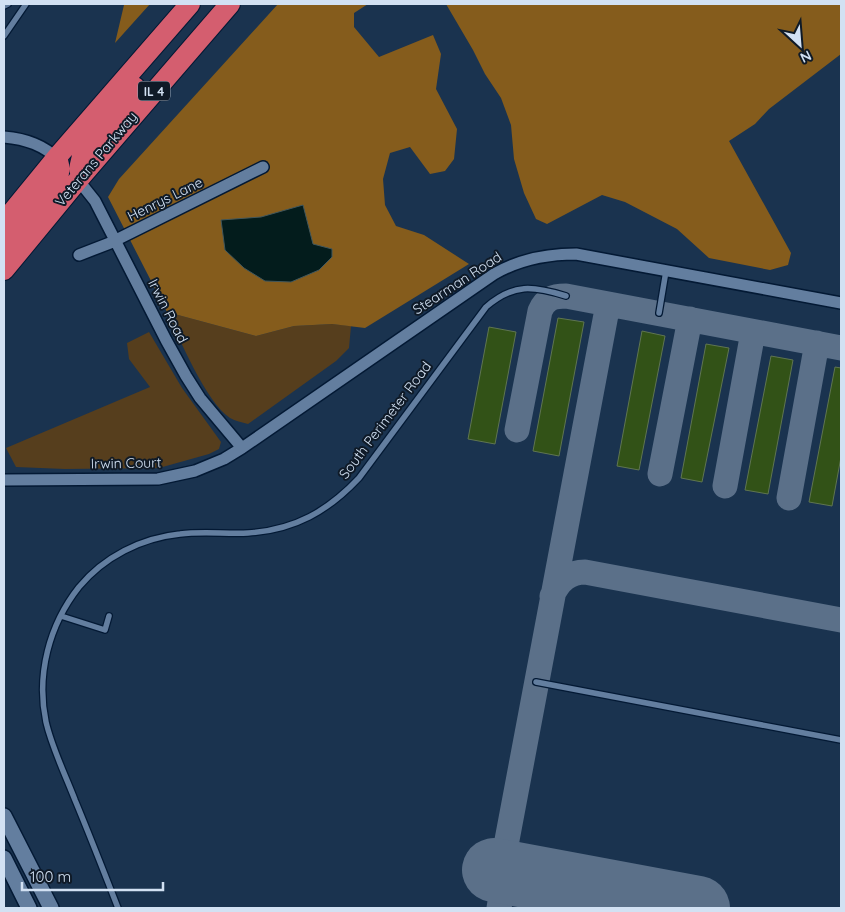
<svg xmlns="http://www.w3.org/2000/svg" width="845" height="912" viewBox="0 0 845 912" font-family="Quicksand,sans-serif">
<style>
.green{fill:#563e1d}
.forest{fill:#855c1c}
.water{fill:#031c1c;stroke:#41575c}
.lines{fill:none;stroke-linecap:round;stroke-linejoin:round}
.taxiway{stroke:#5b7089;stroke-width:25}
.runway{stroke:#5b7089;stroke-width:64}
.building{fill:#325217;stroke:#5f7551}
.lane-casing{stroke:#031934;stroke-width:8}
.street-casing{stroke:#031934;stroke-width:14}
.secondary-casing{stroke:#031934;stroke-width:18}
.highway-casing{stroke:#031934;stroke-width:22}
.lane{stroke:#637e9f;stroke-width:5.5}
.street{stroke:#637e9f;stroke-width:11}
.secondary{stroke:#637e9f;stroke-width:15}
.highway{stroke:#d45e6f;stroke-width:20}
.labels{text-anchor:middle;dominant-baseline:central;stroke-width:4;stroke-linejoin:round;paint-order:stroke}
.shield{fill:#0f1a27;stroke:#98a5b6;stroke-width:1}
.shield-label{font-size:12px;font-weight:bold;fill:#d2e1f3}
.street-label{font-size:14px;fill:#d2e1f3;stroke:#0f1a27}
</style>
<rect width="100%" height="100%" fill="#1a334f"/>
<path class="green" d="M167 312 256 336 294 326 332 324 351 326 349 348 336 361 248 424C242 422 235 421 230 418 205 401 180 339 167 312Z
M149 332 182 388 221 442 219 449 209 454 159 468 65 469 16 467 6 448 150 387 129 359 127 343Z"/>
<path class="forest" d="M125 4H150L115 43 124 5Z
M278 4H368L354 13V27L379 57 433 35 441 54 436 89 457 129 454 159 445 171 430 174 410 147 390 153 383 179 385 205 396 226 424 235 469 264 365 328 332 324 294 326 256 336 167 312 108 197 119 179Z
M446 4H841V54L769 109 755 124 729 141 791 253 788 265 770 270 709 258 677 229 625 202 602 195 547 224 536 219 524 193 514 159 511 125 501 98 485 74 473 50Z"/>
<path class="water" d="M303 205 313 244 332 249V257L319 270 291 282 265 281 244 268 225 250 221 220 261 217Z"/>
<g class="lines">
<path class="taxiway" d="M517 430 540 311C545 299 553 296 566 296L841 348
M660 474 690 319
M725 486 753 332
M789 498 817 343
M552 596C559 581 569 572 585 572L841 620
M499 908 505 872 507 840 608 304"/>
<path class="runway" d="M494 870 698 908"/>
</g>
<path class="building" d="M558 318 584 322 559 456 533 451Z
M489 327 516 332 495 444 468 439Z
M642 331 665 336 639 470 617 466Z
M706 344 729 348 702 482 681 478Z
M771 356 793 360 768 494 745 490Z
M835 367 841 368V457L832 506 809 502Z"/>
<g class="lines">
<defs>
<path id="lane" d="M4 6 8 4
M4 36 26 4
M659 313 666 271
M61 616 105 630 109 616
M536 682 841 740
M118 908C104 872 90 836 75 800 65 774 52 748 46 722 36 675 49 625 79 587 104 557 141 538 180 534 202 531 225 534 248 533 295 530 328 511 359 478L486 307C514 283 533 286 566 296"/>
<path id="street" d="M4 137C26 139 44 145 60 161
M75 176 95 201 166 340 186 376 200 398 242 448
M79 255 110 243 263 167
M4 480 158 479 195 471 224 459 242 448 494 274C520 259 546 254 576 254L841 303"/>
<path id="secondary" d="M4 816 51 908
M4 858 29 908"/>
<path id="highway" d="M79 169 82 156 87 148 135 87
M4 222 57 157 190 4
M4 250 57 179 59 173V164
M4 270 79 179 230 4"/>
</defs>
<use href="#lane" class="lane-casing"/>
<use href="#street" class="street-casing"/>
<use href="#secondary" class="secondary-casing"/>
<use href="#highway" class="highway-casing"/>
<use href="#lane" class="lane"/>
<use href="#street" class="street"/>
<use href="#secondary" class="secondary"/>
<use href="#highway" class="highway"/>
</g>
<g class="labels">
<rect class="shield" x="138" y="81.5" width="32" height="19" rx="4"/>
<g class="shield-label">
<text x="154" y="91">IL 4</text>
</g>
<g class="street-label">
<text transform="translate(96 159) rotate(-50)">Veterans Parkway</text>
<text transform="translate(165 199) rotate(-26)">Henrys Lane</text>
<text transform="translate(457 283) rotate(-33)">Stearman Road</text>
<text transform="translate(168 311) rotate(63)">Irwin Road</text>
<text transform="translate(385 420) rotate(-53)">South Perimeter Road</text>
<text transform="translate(126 463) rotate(-1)">Irwin Court</text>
</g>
</g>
<rect width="845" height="912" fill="none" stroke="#d2e1f3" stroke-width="10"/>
<g transform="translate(800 45) rotate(154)" stroke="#0f1a27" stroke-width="4" paint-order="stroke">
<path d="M0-4L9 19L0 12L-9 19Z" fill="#d2e1f3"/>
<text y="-8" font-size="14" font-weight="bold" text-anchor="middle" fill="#d2e1f3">N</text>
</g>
<path d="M22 882v8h141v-8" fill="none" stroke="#d2e1f3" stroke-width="2.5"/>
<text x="30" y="882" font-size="15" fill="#d2e1f3" stroke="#0f1a27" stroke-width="4" paint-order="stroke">100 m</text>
</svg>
